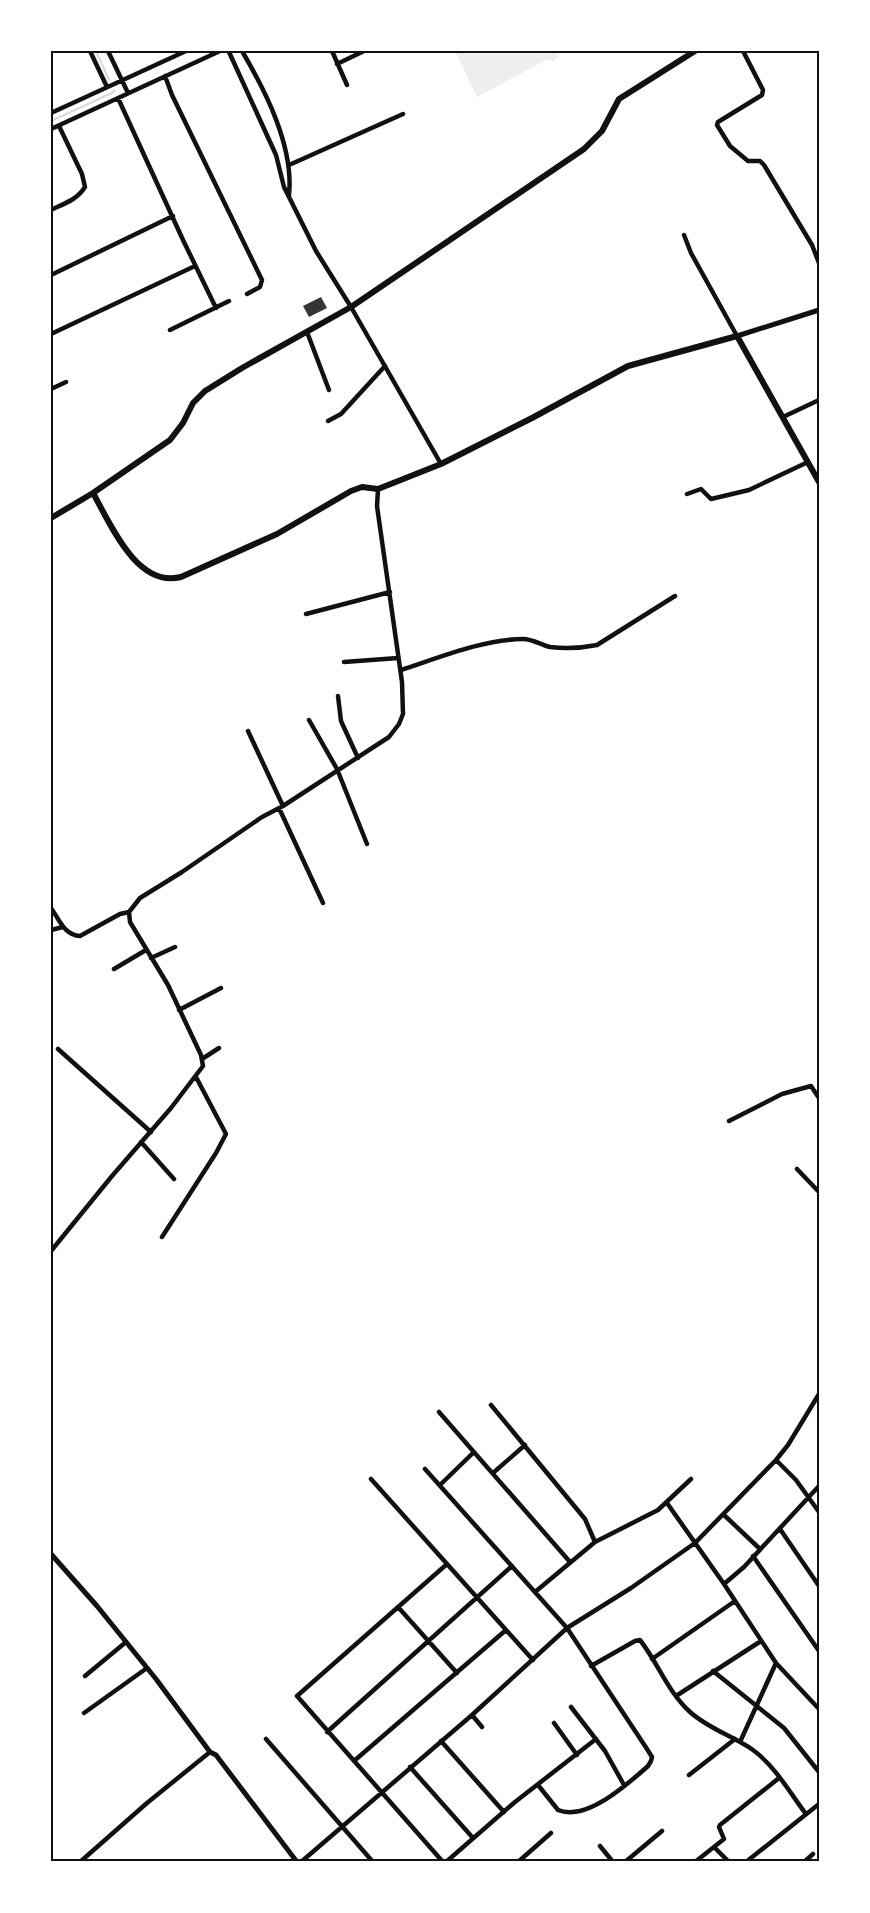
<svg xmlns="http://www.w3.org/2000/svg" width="870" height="1913" viewBox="0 0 870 1913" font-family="Overpass,sans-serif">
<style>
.green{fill:#eee}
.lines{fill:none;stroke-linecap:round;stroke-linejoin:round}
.stream{stroke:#d9d9d9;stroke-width:2}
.building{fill:#353535}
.minor{stroke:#111;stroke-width:4.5}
.tertiary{stroke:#111;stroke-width:5}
.secondary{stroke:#111;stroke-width:6}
.neatline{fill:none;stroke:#111;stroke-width:2}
</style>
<rect width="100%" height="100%" fill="#fff"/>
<path class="green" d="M455 51H555L559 57 553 61 546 60 477 97Z"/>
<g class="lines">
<path class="stream" d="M96 51 109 80
M51 121 114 92V90"/>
</g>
<path class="building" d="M321 297 327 308 309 317 303 306Z"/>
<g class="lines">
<path class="minor" d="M90 51 107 87
M108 51 128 93
M242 51C266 92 294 147 289 195
M332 51 347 85
M743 51 763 90 762 95 718 122 717 125 730 146 748 161H760L764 165 812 245 819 263
M229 52 276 155 284 187 316 251 351 307 441 464
M337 64 364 51
M165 76 172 95 262 280 260 287 247 294
M118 98 183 240 216 308
M51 113 186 51
M51 129 220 51
M289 165 403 114
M51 210C63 204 77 200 85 187L82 174 59 126
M684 235 691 253 737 336
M51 275 173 216
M170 330 229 301
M307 332 329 390
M51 334 195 266
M51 389 66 382
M783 417 819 400
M328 421 341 414 385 366
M687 494 701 489 711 499 749 490 808 462
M306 614 390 592
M344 662 398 658
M401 670C438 658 484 639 523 639 533 639 541 645 550 647 565 649 582 648 597 645L675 596
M338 696 341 721 358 758
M309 720 337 769 367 844
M248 731 283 806
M279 808 323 903
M51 908C59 919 64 935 80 936L120 914 129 912
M51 930 63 927
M151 958 175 947
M114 969 146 950
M179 1010 221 988
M58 1049 151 1132
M202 1059 219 1048
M729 1121 782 1094 811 1086 819 1098
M141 1142 174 1179
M797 1169 819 1192
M162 1237 216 1153 226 1134 196 1077
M51 1251 112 1176 171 1108 203 1066 201 1055 168 985 130 922 129 912 140 898 182 872 262 817 283 806 389 737 399 724 403 714 402 682 377 506 378 489
M491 1405 585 1519 595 1542
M439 1412 570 1562
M776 1460 796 1480 819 1512
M425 1469 567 1628 647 1749 652 1757 651 1761 648 1766C629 1783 586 1822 558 1810L538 1785
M493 1473 525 1445
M371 1479 533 1660
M440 1485 474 1452
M667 1503 724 1584 776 1663 819 1709
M724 1515 760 1549
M780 1529 819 1586
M753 1556 819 1651
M724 1584 744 1567 819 1486
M535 1592 595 1542 658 1510 691 1479
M398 1607 457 1673
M652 1659 735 1601
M591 1666 635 1641 640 1640C658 1663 668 1692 690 1712 709 1729 733 1736 753 1750 775 1766 790 1793 806 1814
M713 1671 784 1728 819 1772
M85 1676 126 1642
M676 1696 761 1641
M571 1707 605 1751 624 1785
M84 1713 147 1668
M472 1715 482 1727
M554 1723 577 1755
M327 1732 512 1566
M266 1739 373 1862
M441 1741 504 1812
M740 1742 776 1663
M354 1761 506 1630
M410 1767 473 1838
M689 1775 735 1739
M600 1846 613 1862
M714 1847 729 1862
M80 1862 147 1803 210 1752
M301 1862 472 1715 567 1628 631 1588 695 1543 776 1460 788 1445 819 1394
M443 1862 297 1696 447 1564
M446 1862 515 1802 596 1739
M518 1862 551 1833
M625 1862 662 1831
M695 1862 724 1839 719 1827 720 1825 779 1778
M746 1862 819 1804
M804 1862 813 1854"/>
<path class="tertiary" d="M737 336 819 310
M51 1554 97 1606 156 1679 210 1752 216 1755 297 1862"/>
<path class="secondary" d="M93 493C111 525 137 588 181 577L277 534 351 491 362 487 378 489 441 464 532 418 628 366 737 336 819 482
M51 518 93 493 170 440 183 423 193 403 205 391 242 368 351 307 584 149 602 131 619 99 695 51"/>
</g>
<rect width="870" height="1913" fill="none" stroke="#ffffff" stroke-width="105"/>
<rect x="52" y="52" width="766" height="1808" class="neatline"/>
</svg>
